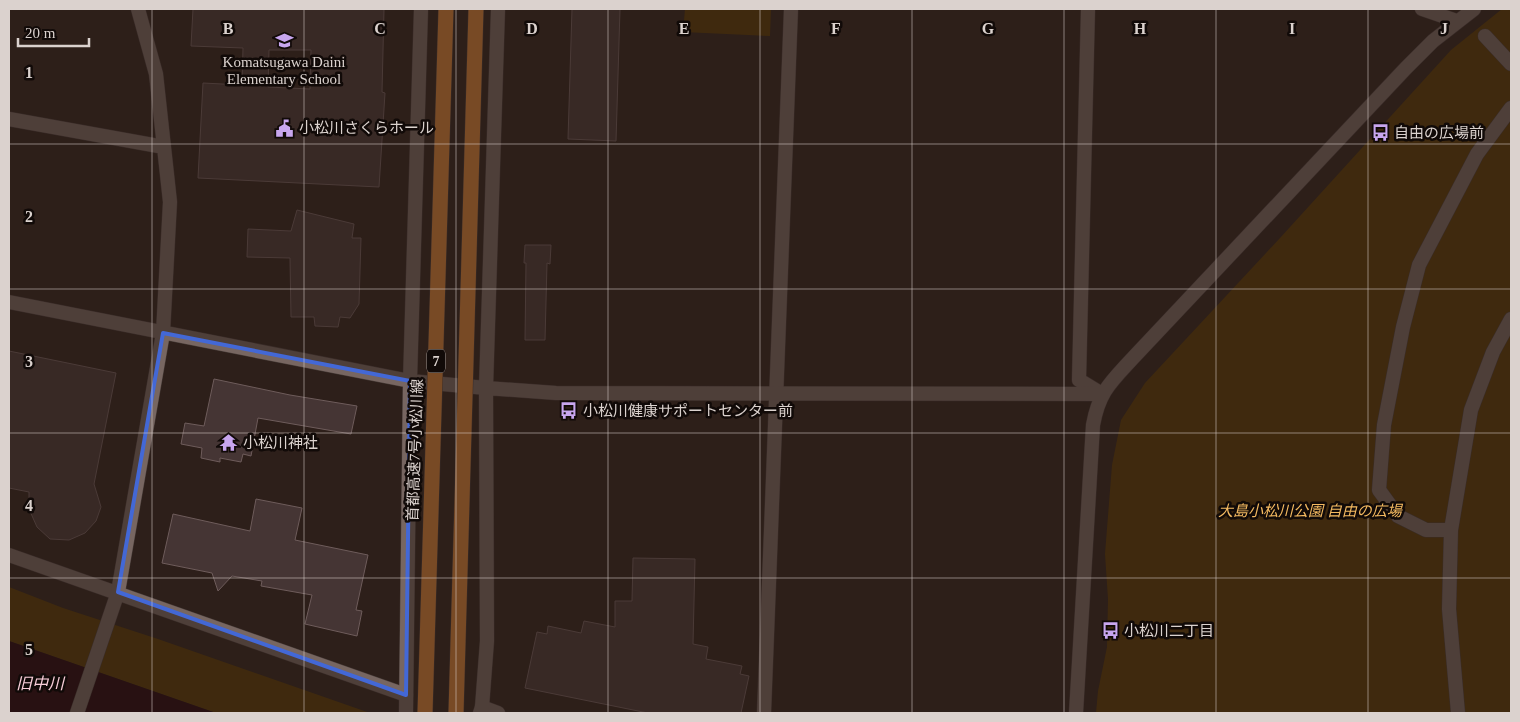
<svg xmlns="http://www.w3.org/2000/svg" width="1520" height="722" viewBox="0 0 1520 722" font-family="'Times New Roman','Noto Sans JP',serif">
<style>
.green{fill:#543700}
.water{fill:#220009}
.building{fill:#453534;stroke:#6e5c5b;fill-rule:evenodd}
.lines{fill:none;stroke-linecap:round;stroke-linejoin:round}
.pedestrian-casing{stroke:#483d39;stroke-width:15}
.minor-casing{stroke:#483d39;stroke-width:15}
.tertiary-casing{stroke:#483d39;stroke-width:15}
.pedestrian{stroke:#776661;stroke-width:14}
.minor{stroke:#776661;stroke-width:14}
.tertiary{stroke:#776661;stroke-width:14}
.motorway-bridge-casing{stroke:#483d39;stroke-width:16;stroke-linecap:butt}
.motorway-bridge{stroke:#d37e33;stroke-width:15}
.marked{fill:none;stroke:#4368d6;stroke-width:4;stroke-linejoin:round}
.grid{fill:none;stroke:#dbd2ce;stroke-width:1;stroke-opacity:0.55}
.labels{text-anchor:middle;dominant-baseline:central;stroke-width:5;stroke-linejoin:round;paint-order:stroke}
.shield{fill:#110a08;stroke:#9e9693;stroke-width:1}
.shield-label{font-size:14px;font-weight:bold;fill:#dbd2ce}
.poi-label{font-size:15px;fill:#dbd2ce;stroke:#110a08;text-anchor:start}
.street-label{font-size:15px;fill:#dbd2ce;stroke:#110a08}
.park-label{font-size:15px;font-style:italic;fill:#f4ba61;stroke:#110a08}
.water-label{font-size:16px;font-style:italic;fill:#f9ced9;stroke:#110a08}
.grid-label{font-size:16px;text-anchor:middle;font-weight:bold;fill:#dbd2ce;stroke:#110a08;stroke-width:5;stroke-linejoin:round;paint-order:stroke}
</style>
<rect width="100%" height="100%" fill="#2d1f1a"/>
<path class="green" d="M685 9H771L770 36 683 32Z
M1502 9H1511V713H1096L1098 691 1107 647 1108 599 1105 554 1112 465 1121 420 1145 383 1280 238 1451 50Z
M9 587 63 608 158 639 370 713H216L9 641Z"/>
<path class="water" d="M9 641 216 713H9Z"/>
<path class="building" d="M193 9H384L382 92 385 93 379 187 198 178 203 83 242 85 243 48 191 46ZM269 50H311L310 89 268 87Z
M572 9H620L616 141 568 139Z
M297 210 354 224 352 238H361L359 304 350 318 340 317 338 327 315 326 314 317H291L290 258 247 257 248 229 291 231Z
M525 245H551L550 264 547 263 545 340H525L526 263H524Z
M9 351 116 373 94 484 101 507 96 521 85 533 69 540 50 539 37 527 29 509V492L9 488Z
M214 379 290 395 357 406 351 434 258 418 251 456 243 454 241 462 220 458V462L201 458 202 448 181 444 185 423 204 426Z
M256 499 302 508 295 540 368 555 356 610 362 611 357 636 305 624 312 595 261 586 262 581 232 576 218 591 212 573 162 563 173 514 250 531Z
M633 558 695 559 693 644 708 647 706 659 742 666 740 674 749 676 741 713H648L525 688 537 632 547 634 548 626 581 633 584 621 615 627V601H632Z"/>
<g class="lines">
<defs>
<path id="pedestrian" d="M1485 36 1511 64
M1451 530H1426L1398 516 1379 490 1384 425 1403 327 1419 265 1477 154 1511 108
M1458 713 1449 609 1451 530 1471 410 1493 352 1511 319"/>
<path id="minor" d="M1088 9 1079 380 1102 394
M9 555 406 695
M482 707 498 713
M764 713 791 9"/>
<path id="tertiary" d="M1422 9 1457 21
M9 119 164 147
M9 302 410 381 486 388 556 393 1102 394
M77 713 118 592 163 333 170 202 156 74 138 9
M406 713 410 381 421 9
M480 713 482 707 487 641 486 388 498 9
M1076 713 1093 425C1099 392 1110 383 1132 359L1406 68 1433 41 1474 9"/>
</defs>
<use href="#pedestrian" class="pedestrian-casing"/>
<use href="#minor" class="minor-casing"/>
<use href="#tertiary" class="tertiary-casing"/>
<use href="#pedestrian" class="pedestrian"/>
<use href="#minor" class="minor"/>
<use href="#tertiary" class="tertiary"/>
<defs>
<path id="motorway-bridge" d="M425 713 446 9
M456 713 476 9"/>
</defs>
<use href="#motorway-bridge" class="motorway-bridge-casing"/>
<use href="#motorway-bridge" class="motorway-bridge"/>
</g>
<path d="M0 0H1520V722H0ZM163 333 410 381 406 695 118 592Z" fill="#2d1f1a" fill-opacity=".55" fill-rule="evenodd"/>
<path class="marked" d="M163 333 410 381 406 695 118 592Z"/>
<path class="grid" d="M152 9V713M304 9V713M456 9V713M608 9V713M760 9V713M912 9V713M1064 9V713M1216 9V713M1368 9V713M9 144H1511M9 289H1511M9 433H1511M9 578H1511"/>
<defs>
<symbol id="school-bare" viewBox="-9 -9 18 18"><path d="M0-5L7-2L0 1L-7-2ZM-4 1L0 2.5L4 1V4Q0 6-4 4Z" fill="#c8a6ef" stroke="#110a08" stroke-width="2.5" paint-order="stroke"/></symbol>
<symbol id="civic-bare" viewBox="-9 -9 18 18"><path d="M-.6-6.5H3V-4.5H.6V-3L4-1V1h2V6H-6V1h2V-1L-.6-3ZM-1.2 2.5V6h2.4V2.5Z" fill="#c8a6ef" stroke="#110a08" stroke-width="2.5" paint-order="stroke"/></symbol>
<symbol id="bus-bare" viewBox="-9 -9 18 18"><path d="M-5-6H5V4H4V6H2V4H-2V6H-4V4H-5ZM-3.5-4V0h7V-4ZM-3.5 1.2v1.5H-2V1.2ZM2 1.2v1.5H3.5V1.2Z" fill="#c8a6ef" stroke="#110a08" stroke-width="2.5" paint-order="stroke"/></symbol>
<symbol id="temple-bare" viewBox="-9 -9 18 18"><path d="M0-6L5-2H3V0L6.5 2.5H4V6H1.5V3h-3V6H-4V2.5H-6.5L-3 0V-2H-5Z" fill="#c8a6ef" stroke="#110a08" stroke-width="2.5" paint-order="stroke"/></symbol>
</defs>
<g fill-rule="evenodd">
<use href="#school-bare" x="272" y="28" width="25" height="25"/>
<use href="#civic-bare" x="272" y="116" width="25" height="25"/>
<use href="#bus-bare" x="1368" y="120" width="25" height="25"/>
<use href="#bus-bare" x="556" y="398" width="25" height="25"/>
<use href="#temple-bare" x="216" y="430" width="25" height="25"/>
<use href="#bus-bare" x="1098" y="618" width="25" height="25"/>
</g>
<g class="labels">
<rect class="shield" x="427" y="349.5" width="18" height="23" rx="4"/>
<g class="shield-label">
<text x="436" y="361">7</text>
</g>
<g class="poi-label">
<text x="284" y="62" text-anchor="middle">Komatsugawa Daini<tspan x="284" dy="17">Elementary School</tspan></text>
<text x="299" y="128">小松川さくらホール</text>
<text x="1394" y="133">自由の広場前</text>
<text x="583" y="411">小松川健康サポートセンター前</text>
<text x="243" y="443">小松川神社</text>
<text x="1124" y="631">小松川二丁目</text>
</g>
<g class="street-label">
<text transform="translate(415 450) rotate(-88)">首都高速7号小松川線</text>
</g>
<g class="park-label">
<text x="1310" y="511">大島小松川公園 自由の広場</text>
</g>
<g class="water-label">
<text x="40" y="683">旧中川</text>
</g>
</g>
<g class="grid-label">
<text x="228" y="34">B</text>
<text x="380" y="34">C</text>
<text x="532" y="34">D</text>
<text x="684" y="34">E</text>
<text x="836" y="34">F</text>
<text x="988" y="34">G</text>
<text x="1140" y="34">H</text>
<text x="1292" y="34">I</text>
<text x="1444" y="34">J</text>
<text x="29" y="78">1</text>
<text x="29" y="222">2</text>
<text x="29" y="367">3</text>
<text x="29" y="511">4</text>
<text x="29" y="655">5</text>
</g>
<rect width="1520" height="722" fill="none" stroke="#dbd2ce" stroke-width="20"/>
<path d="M18 38v8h71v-8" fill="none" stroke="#dbd2ce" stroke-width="2.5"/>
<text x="25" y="38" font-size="15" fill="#dbd2ce" stroke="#110a08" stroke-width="4" paint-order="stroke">20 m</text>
</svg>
